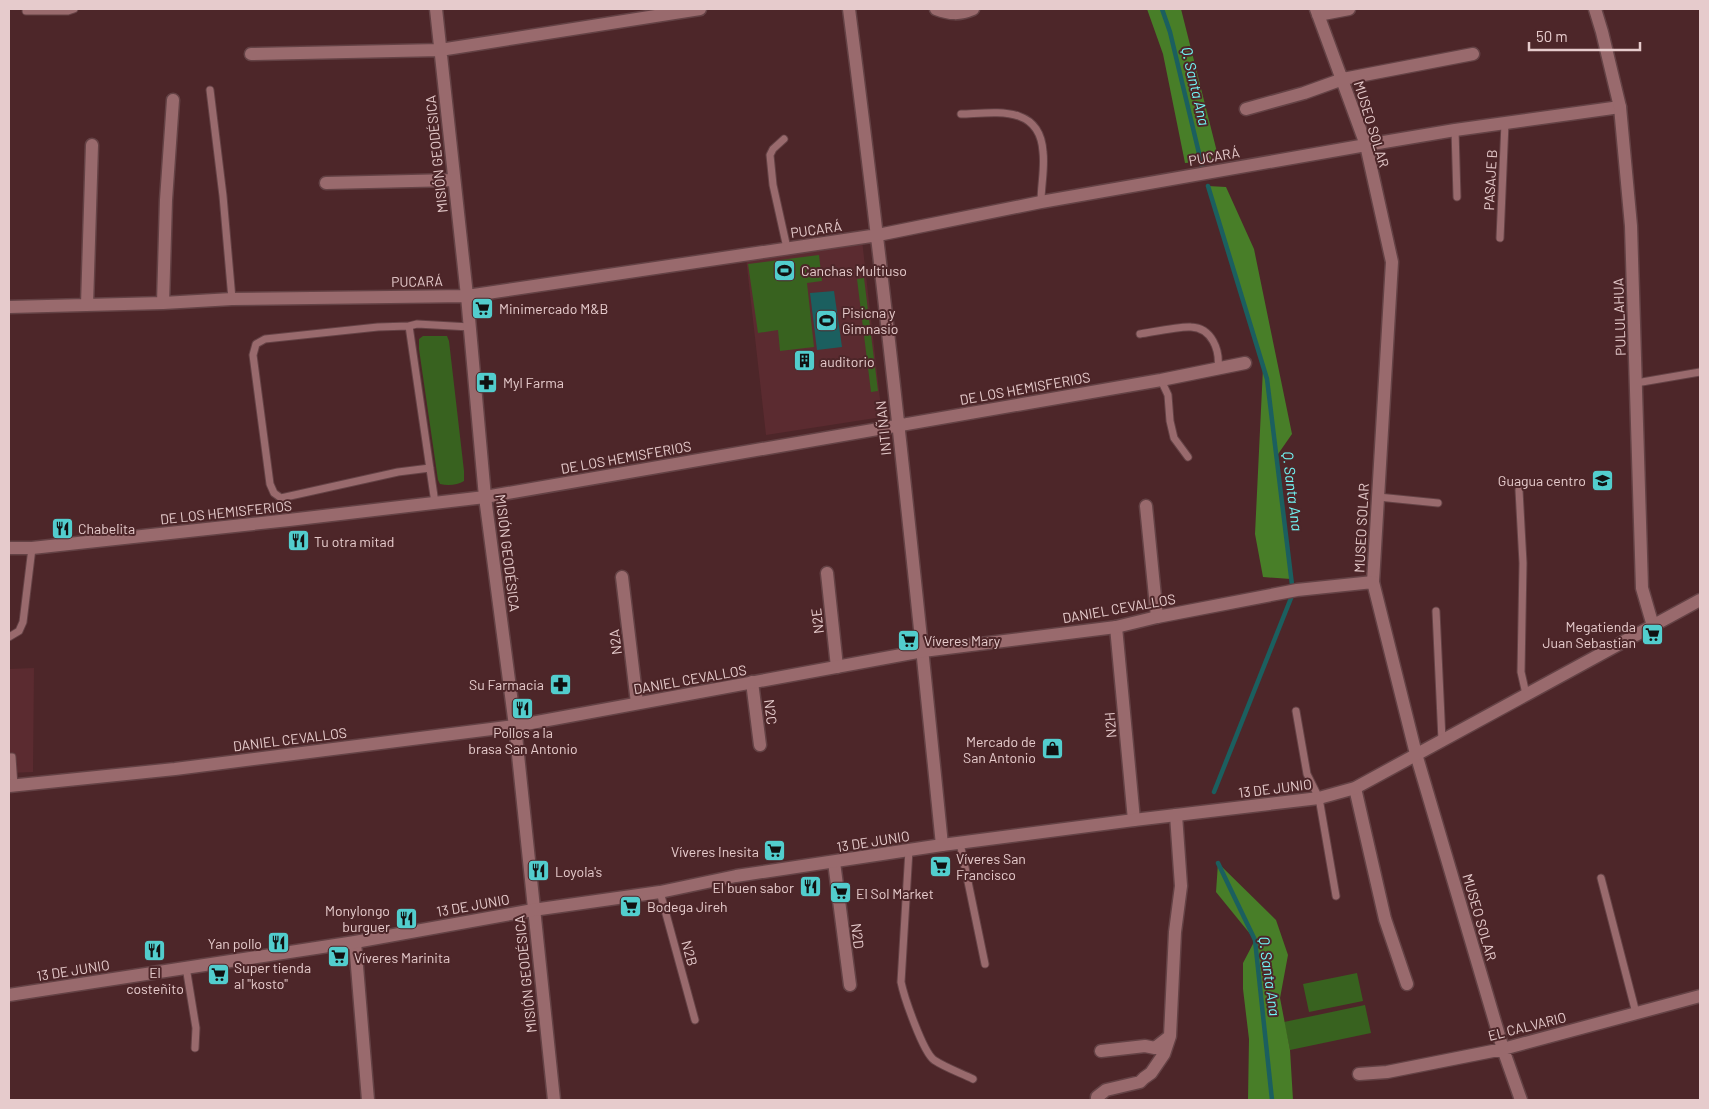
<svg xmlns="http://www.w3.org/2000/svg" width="1709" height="1109" viewBox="0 0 1709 1109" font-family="Barlow,sans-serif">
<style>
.built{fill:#5b2b30}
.green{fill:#38621f}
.forest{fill:#487e28}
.water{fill:#1b5f5f}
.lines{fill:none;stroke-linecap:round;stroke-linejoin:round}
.stream{stroke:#1b5f5f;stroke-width:4.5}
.service-casing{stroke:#644245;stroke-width:9}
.minor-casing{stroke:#644245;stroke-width:15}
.tertiary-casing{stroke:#644245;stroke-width:15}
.service{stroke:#996a6d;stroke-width:7}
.minor{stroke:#996a6d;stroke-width:12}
.tertiary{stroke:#996a6d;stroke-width:12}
.labels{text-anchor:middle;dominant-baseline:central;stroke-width:4;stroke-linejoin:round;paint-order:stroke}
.street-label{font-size:14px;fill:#e6cbcc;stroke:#4d2629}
.poi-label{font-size:14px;fill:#e6cbcc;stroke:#4d2629;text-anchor:start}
.water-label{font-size:15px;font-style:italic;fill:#72f6f6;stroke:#4d2629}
</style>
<rect width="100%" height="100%" fill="#4d2629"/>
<path class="built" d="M862 240 882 417 766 435 746 258Z
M34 668 33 772 9 773V669Z"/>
<path class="green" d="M819 255 822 281 807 283 814 347 780 351 778 330 758 333 748 264Z
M864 278 878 391 871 392 857 279Z
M423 336H447L449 341 464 471V481C458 485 448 486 440 484L438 480 419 349V339Z
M1357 973 1363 1001 1309 1012 1303 984Z
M1365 1005 1371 1033 1290 1050 1284 1022Z"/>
<path class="forest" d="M1147 9H1181L1219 160 1185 163 1163 54Z
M1208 186 1226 187 1254 249 1292 434 1276 457 1291 579 1263 577 1255 534 1263 368Z
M1218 863 1276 920 1288 955 1280 998 1290 1050 1293 1100H1248L1249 1039 1243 989V963L1255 940 1216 892Z"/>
<path class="water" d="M834 291 842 347 817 350 810 293Z"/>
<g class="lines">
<path class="stream" d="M1162 9 1170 32 1203 170
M1208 186 1267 379 1293 593 1214 792
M1218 863 1255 940 1272 1100"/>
<defs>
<path id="service" d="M26 11H68L74 9
M210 90 223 196 232 299
M961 114C995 113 1040 104 1043 152 1045 168 1041 185 1041 202
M1455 130 1457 197
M784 139 773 149 770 155 773 185 787 248
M1500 238 1505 123
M409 326 378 327 265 339 256 344 253 355 270 484 274 493 281 498 398 472 430 468
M1140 334C1153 332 1180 326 1191 327 1212 328 1220 350 1218 368
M1161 380 1168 395 1170 421 1174 438 1188 457
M1636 383 1700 372
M1519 490 1523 563 1521 672 1526 694
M1378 497 1438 503
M435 503 409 326 417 324 470 327
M1436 611 1442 740
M9 637 19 631 23 622 32 548
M1296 711 1307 774 1319 798 1336 896
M9 757H12L14 786
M960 843 985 964
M909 850 901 982C904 997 923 1052 934 1060 946 1068 961 1073 973 1079
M1601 878 1636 1013
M660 892 695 1020
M186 967 196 1028 195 1048"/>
<path id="minor" d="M436 9 467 296 485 497 515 726 554 1100
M849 9C885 287 914 566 942 845
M936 9C950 14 959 15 973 9
M1316 9 1366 145 1392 262 1373 582
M1318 15 1349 9
M251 54 440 50 700 9
M1246 109 1304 93 1343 79 1473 54
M326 183 454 180
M163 303 166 200 173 100
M87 305 92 145
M9 307 163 303 232 299 467 296 878 235 1041 202 1366 145 1455 130 1620 107
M1146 506 1157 617
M9 548H32L289 520 485 497 1161 380 1245 363
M827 573 837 667
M622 577 637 703
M1116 627 1134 820
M752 682 760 745
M1416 754 1503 1049 1521 1100
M1355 788 1385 919 1407 984
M834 862 850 985
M355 942 368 1100
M1101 1051 1145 1046 1155 1048 1169 1037
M1359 1074 1387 1072 1503 1049 1700 996
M1097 1100V1097L1106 1090 1140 1082 1144 1078 1151 1073 1164 1054 1170 1036 1175 932 1181 886 1176 815"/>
<path id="tertiary" d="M1595 9 1602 32 1620 107 1631 226 1642 588 1653 626
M9 786 175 769 515 726 923 651 1116 627 1157 617 1297 590 1373 582 1416 754
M9 995 355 942 533 910 660 892 736 876 942 845 1134 820 1319 798 1355 788 1700 600"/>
</defs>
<use href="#service" class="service-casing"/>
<use href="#minor" class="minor-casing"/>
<use href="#tertiary" class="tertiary-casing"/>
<use href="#service" class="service"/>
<use href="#minor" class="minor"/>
<use href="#tertiary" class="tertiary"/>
</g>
<defs>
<symbol id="stadium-square" viewBox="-11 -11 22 22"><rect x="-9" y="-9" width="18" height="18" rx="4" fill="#52cdcd" stroke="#4d2629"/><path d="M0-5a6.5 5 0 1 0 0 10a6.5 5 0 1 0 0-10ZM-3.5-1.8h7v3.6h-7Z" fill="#111"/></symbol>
<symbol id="supermarket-square" viewBox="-11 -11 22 22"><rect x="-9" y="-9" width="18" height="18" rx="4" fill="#52cdcd" stroke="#4d2629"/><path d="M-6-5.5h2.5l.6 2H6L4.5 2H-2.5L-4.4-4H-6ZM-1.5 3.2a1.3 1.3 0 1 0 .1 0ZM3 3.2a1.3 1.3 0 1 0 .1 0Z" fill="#111"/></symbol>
<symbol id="building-square" viewBox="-11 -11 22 22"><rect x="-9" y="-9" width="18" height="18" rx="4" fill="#52cdcd" stroke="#4d2629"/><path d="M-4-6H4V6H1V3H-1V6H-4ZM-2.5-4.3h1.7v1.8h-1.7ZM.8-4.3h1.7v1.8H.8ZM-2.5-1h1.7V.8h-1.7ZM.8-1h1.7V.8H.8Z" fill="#111"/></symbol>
<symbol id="pharmacy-square" viewBox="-11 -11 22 22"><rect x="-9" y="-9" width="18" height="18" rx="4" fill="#52cdcd" stroke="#4d2629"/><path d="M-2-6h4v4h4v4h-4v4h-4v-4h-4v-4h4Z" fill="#111"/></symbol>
<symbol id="school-square" viewBox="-11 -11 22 22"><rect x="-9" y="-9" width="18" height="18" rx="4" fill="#52cdcd" stroke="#4d2629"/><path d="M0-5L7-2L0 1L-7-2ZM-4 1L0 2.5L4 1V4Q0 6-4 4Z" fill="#111"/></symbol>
<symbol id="restaurant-square" viewBox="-11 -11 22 22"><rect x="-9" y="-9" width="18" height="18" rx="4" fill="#52cdcd" stroke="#4d2629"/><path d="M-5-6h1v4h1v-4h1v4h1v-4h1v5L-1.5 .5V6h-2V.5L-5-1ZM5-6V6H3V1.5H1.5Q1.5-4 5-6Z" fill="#111"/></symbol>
<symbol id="shop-square" viewBox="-11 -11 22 22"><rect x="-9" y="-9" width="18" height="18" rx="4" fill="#52cdcd" stroke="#4d2629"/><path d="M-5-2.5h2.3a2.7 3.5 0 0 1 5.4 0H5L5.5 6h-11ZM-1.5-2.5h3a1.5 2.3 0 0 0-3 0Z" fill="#111"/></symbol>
</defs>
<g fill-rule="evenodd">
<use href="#stadium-square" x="772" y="258" width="25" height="25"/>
<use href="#supermarket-square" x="470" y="296" width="25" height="25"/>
<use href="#stadium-square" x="814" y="308" width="25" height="25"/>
<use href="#building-square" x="792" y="348" width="25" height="25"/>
<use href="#pharmacy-square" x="474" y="370" width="25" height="25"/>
<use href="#school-square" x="1590" y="468" width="25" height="25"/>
<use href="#restaurant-square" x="50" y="516" width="25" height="25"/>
<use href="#restaurant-square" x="286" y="528" width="25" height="25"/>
<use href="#supermarket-square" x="1640" y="622" width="25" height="25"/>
<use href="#supermarket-square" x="896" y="628" width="25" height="25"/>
<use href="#pharmacy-square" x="548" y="672" width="25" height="25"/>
<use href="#restaurant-square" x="510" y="696" width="25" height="25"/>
<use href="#shop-square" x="1040" y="736" width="25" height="25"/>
<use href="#supermarket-square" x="762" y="838" width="25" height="25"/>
<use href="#supermarket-square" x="928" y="854" width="25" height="25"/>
<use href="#restaurant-square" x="526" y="858" width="25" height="25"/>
<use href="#restaurant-square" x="798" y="874" width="25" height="25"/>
<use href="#supermarket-square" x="828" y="880" width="25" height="25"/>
<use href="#supermarket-square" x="618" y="894" width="25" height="25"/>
<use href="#restaurant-square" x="394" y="906" width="25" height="25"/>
<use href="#restaurant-square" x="266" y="930" width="25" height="25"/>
<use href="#restaurant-square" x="142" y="938" width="25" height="25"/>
<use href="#supermarket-square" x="326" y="944" width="25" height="25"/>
<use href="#supermarket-square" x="206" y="962" width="25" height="25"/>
</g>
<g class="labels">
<g class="street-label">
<text transform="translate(1372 124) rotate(73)">MUSEO SOLAR</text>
<text transform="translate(436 154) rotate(-96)">MISIÓN GEODÉSICA</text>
<text transform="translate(1214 156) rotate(-10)">PUCARÁ</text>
<text transform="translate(1490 180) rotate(-87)">PASAJE B</text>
<text transform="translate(816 229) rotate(-8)">PUCARÁ</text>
<text transform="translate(417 281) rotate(-1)">PUCARÁ</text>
<text transform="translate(1619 317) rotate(-92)">PULULAHUA</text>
<text transform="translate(1025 388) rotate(-10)">DE LOS HEMISFERIOS</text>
<text transform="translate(883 428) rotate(-96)">INTI ÑAN</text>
<text transform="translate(626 457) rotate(-10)">DE LOS HEMISFERIOS</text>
<text transform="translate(226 512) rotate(-6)">DE LOS HEMISFERIOS</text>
<text transform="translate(1361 528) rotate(-87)">MUSEO SOLAR</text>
<text transform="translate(508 553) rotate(83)">MISIÓN GEODÉSICA</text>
<text transform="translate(1119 608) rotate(-10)">DANIEL CEVALLOS</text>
<text transform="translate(817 621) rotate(-97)">N2E</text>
<text transform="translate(615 642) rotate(-97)">N2A</text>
<text transform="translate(690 679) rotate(-10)">DANIEL CEVALLOS</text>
<text transform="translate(771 712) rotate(83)">N2C</text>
<text transform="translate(1110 725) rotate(-95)">N2H</text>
<text transform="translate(290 739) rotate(-7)">DANIEL CEVALLOS</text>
<text transform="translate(1275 788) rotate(-7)">13 DE JUNIO</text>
<text transform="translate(873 841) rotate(-9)">13 DE JUNIO</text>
<text transform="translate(473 905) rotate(-10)">13 DE JUNIO</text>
<text transform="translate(1480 917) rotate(74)">MUSEO SOLAR</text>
<text transform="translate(858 936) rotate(83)">N2D</text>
<text transform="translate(690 953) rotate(75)">N2B</text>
<text transform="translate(73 970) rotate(-9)">13 DE JUNIO</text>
<text transform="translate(525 974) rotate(-96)">MISIÓN GEODÉSICA</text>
<text transform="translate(1527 1026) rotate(-14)">EL CALVARIO</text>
</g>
<g class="poi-label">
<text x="801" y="270">Canchas Multiuso</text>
<text x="499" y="308">Minimercado M&amp;B</text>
<text x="842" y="312">Pisicna y<tspan x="842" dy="16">Gimnasio</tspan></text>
<text x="820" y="361">auditorio</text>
<text x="503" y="382">Myl Farma</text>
<text x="1586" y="480" text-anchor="end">Guagua centro</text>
<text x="78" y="528">Chabelita</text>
<text x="314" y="541">Tu otra mitad</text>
<text x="1636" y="626" text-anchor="end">Megatienda<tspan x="1636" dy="16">Juan Sebastian</tspan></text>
<text x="924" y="640">Víveres Mary</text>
<text x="544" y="684" text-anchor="end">Su Farmacia</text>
<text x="523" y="732" text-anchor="middle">Pollos a la<tspan x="523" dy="16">brasa San Antonio</tspan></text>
<text x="1036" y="741" text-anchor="end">Mercado de<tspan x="1036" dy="16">San Antonio</tspan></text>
<text x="759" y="851" text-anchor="end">Víveres Inesita</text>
<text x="956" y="858">Víveres San<tspan x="956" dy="16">Francisco</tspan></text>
<text x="555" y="871">Loyola's</text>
<text x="794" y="887" text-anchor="end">El buen sabor</text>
<text x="856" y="893">El Sol Market</text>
<text x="647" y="906">Bodega Jireh</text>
<text x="390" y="910" text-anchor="end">Monylongo<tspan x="390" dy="16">burguer</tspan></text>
<text x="262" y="943" text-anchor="end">Yan pollo</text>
<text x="354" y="957">Víveres Marinita</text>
<text x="234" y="967">Super tienda<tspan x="234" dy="16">al "kosto"</tspan></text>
<text x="155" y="972" text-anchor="middle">El<tspan x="155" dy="16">costeñito</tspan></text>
</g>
<g class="water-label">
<text transform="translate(1196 86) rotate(77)">Q. Santa Ana</text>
<text transform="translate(1293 491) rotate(83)">Q. Santa Ana</text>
<text transform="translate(1270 976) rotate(82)">Q. Santa Ana</text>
</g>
</g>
<rect width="1709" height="1109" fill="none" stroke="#e6cbcc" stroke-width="20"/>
<path d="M1529 42v8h111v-8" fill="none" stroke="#e6cbcc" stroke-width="2.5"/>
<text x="1536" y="42" font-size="15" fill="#e6cbcc" stroke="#4d2629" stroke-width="4" paint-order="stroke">50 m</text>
</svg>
